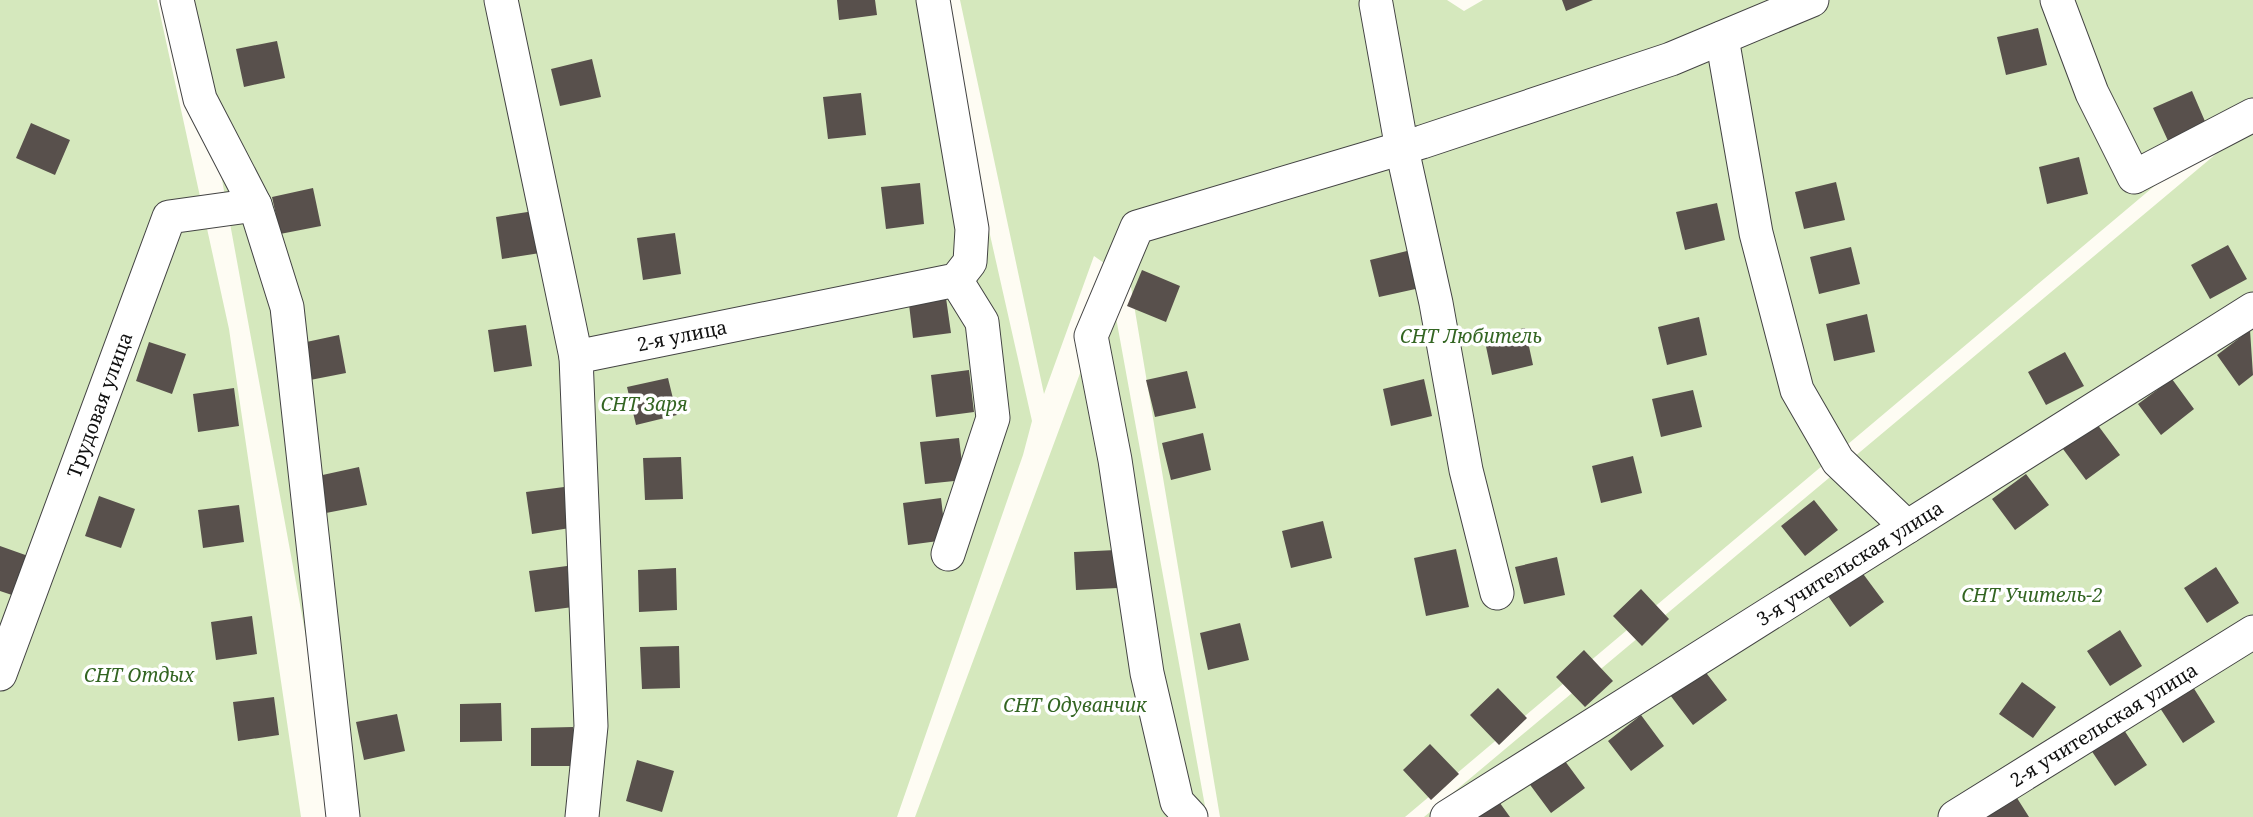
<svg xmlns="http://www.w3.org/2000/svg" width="2253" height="817" viewBox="0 0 2253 817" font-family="'Noto Serif',serif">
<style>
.green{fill:#d5e8bd}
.building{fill:#58504c}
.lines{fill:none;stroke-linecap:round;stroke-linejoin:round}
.minor-casing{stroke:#434343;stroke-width:35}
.minor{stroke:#fff;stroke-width:33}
.labels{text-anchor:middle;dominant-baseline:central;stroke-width:7;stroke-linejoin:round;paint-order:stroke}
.street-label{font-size:19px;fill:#101010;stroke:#fff}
.park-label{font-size:19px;font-style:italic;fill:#336522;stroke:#fff}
</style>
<rect width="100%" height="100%" fill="#fefcf3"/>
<path class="green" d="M0 0H157L229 329 301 817H0Z
M189 0H937L1032 421 1023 455 897 817H339Z
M960 0H1447L1464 11 1483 0H2253V103L1405 817H1220L1130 281 1094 256 1044 394Z
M2253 123V817H1424Z
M1111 290 1207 817H915Z"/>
<path class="building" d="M837 0H875L877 15 839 20Z
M1562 0H1593L1566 11Z
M2038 28 2047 65 2006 75 1997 37Z
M277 41 285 78 244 87 236 49Z
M592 59 601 97 560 106 551 69Z
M2192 91 2207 126 2169 143 2153 108Z
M861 93 866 135 828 139 823 97Z
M31 123 70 140 55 175 16 158Z
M2079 157 2088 194 2047 204 2039 167Z
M1836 182 1845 220 1804 229 1795 192Z
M920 183 924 224 886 229 881 187Z
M313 188 321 226 280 234 272 197Z
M1717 203 1725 240 1685 250 1676 212Z
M534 211 540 253 502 259 496 217Z
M675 233 681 274 643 280 637 238Z
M2228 245 2247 279 2210 299 2191 265Z
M1851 247 1860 284 1819 294 1810 257Z
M1411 250 1420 288 1379 297 1370 260Z
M1142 270 1180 286 1166 322 1127 306Z
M945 291 951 333 913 338 908 296Z
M1867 314 1875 352 1834 361 1826 324Z
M1699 317 1707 355 1667 365 1658 327Z
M526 325 532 366 494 372 488 330Z
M1525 328 1533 365 1492 375 1484 337Z
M2250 330 2253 375 2239 386 2217 355Z
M339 335 346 373 305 381 297 344Z
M149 342 186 354 172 394 136 381Z
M2065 352 2084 386 2046 405 2028 372Z
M969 370 974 412 936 417 931 375Z
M1187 371 1196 408 1155 417 1146 380Z
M668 378 677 415 636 425 627 387Z
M1424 379 1432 416 1391 426 1383 389Z
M2172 379 2194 409 2161 435 2138 404Z
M234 388 239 426 198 432 193 394Z
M1693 390 1702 427 1661 437 1652 399Z
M2097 424 2120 455 2086 480 2063 449Z
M1203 433 1211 470 1171 480 1162 443Z
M959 438 964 480 925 484 920 442Z
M1633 456 1642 493 1601 503 1592 466Z
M681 457 683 499 645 500 643 458Z
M359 467 367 505 326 513 318 476Z
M2026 474 2049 505 2015 530 1992 499Z
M564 487 570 528 532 534 526 492Z
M99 496 135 509 121 548 85 536Z
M941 498 946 540 908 545 903 503Z
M1814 500 1838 530 1805 556 1781 526Z
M239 505 244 542 203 548 198 510Z
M1323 521 1332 558 1291 568 1282 531Z
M0 546 31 557 18 597 0 591Z
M1456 549 1469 607 1426 616 1414 558Z
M1116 550 1118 588 1076 590 1074 552Z
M1557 557 1565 595 1524 604 1515 567Z
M567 566 573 607 535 612 529 571Z
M2216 567 2239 603 2207 623 2184 588Z
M676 568 677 610 639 612 638 570Z
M1861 571 1884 602 1850 627 1828 596Z
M1641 589 1669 619 1642 646 1613 616Z
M252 616 257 654 216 660 211 622Z
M1240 623 1249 660 1208 670 1200 633Z
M2120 630 2142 666 2110 686 2087 651Z
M679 646 680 688 642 689 640 647Z
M1584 650 1613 681 1585 707 1556 677Z
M1704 670 1727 700 1693 725 1670 695Z
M2022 682 2056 707 2033 738 1999 714Z
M2193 687 2215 722 2183 743 2160 708Z
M1498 688 1527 718 1499 745 1470 715Z
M274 697 279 735 238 741 233 702Z
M501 703 502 741 460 742V704Z
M397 714 405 751 364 760 356 722Z
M1641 715 1664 746 1631 771 1608 741Z
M573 727V766H531V728Z
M2124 730 2147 765 2115 786 2091 750Z
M1430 744 1459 774 1431 800 1403 770Z
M1562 757 1585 788 1551 813 1528 782Z
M637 760 674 771 662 812 626 801Z
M2017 798 2029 817H1986Z
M1497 799 1510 817H1473Z"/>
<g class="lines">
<defs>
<g id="minor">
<path d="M177 0 200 99 255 205 287 307 343 817"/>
<path d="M501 0 576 357"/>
<path d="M2057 0 2092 93 2134 177 2253 115"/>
<path d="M1376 4 1402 149 1436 303 1466 470 1497 593"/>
<path d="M1722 38 1756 233 1797 390 1838 461 1907 527"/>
<path d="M948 554 993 418 982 322 956 280"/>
<path id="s1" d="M0 674 169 217 255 205"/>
<path id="s2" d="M582 817 591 726 576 357 956 280 970 262 972 229 933 0"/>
<path d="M1191 817 1177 802 1147 673 1115 460 1091 336 1137 227 1422 142 1671 59 1812 0"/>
<path id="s3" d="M1447 817 2253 309"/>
<path id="s4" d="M1955 817 2253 632"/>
</g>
</defs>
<use href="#minor" class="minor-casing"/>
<use href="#minor" class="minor"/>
</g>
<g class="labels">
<g class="street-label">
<text stroke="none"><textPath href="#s2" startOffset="569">2-я улица</textPath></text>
<text stroke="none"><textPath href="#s1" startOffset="287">Трудовая улица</textPath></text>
<text stroke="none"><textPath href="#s3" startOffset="476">3-я учительская улица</textPath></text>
<text stroke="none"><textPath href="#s4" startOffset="175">2-я учительская улица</textPath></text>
</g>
<g class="park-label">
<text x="1471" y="336">СНТ Любитель</text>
<text x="644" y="404">СНТ Заря</text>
<text x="2032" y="595">СНТ Учитель-2</text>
<text x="139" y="675">СНТ Отдых</text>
<text x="1075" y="705">СНТ Одуванчик</text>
</g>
</g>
</svg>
